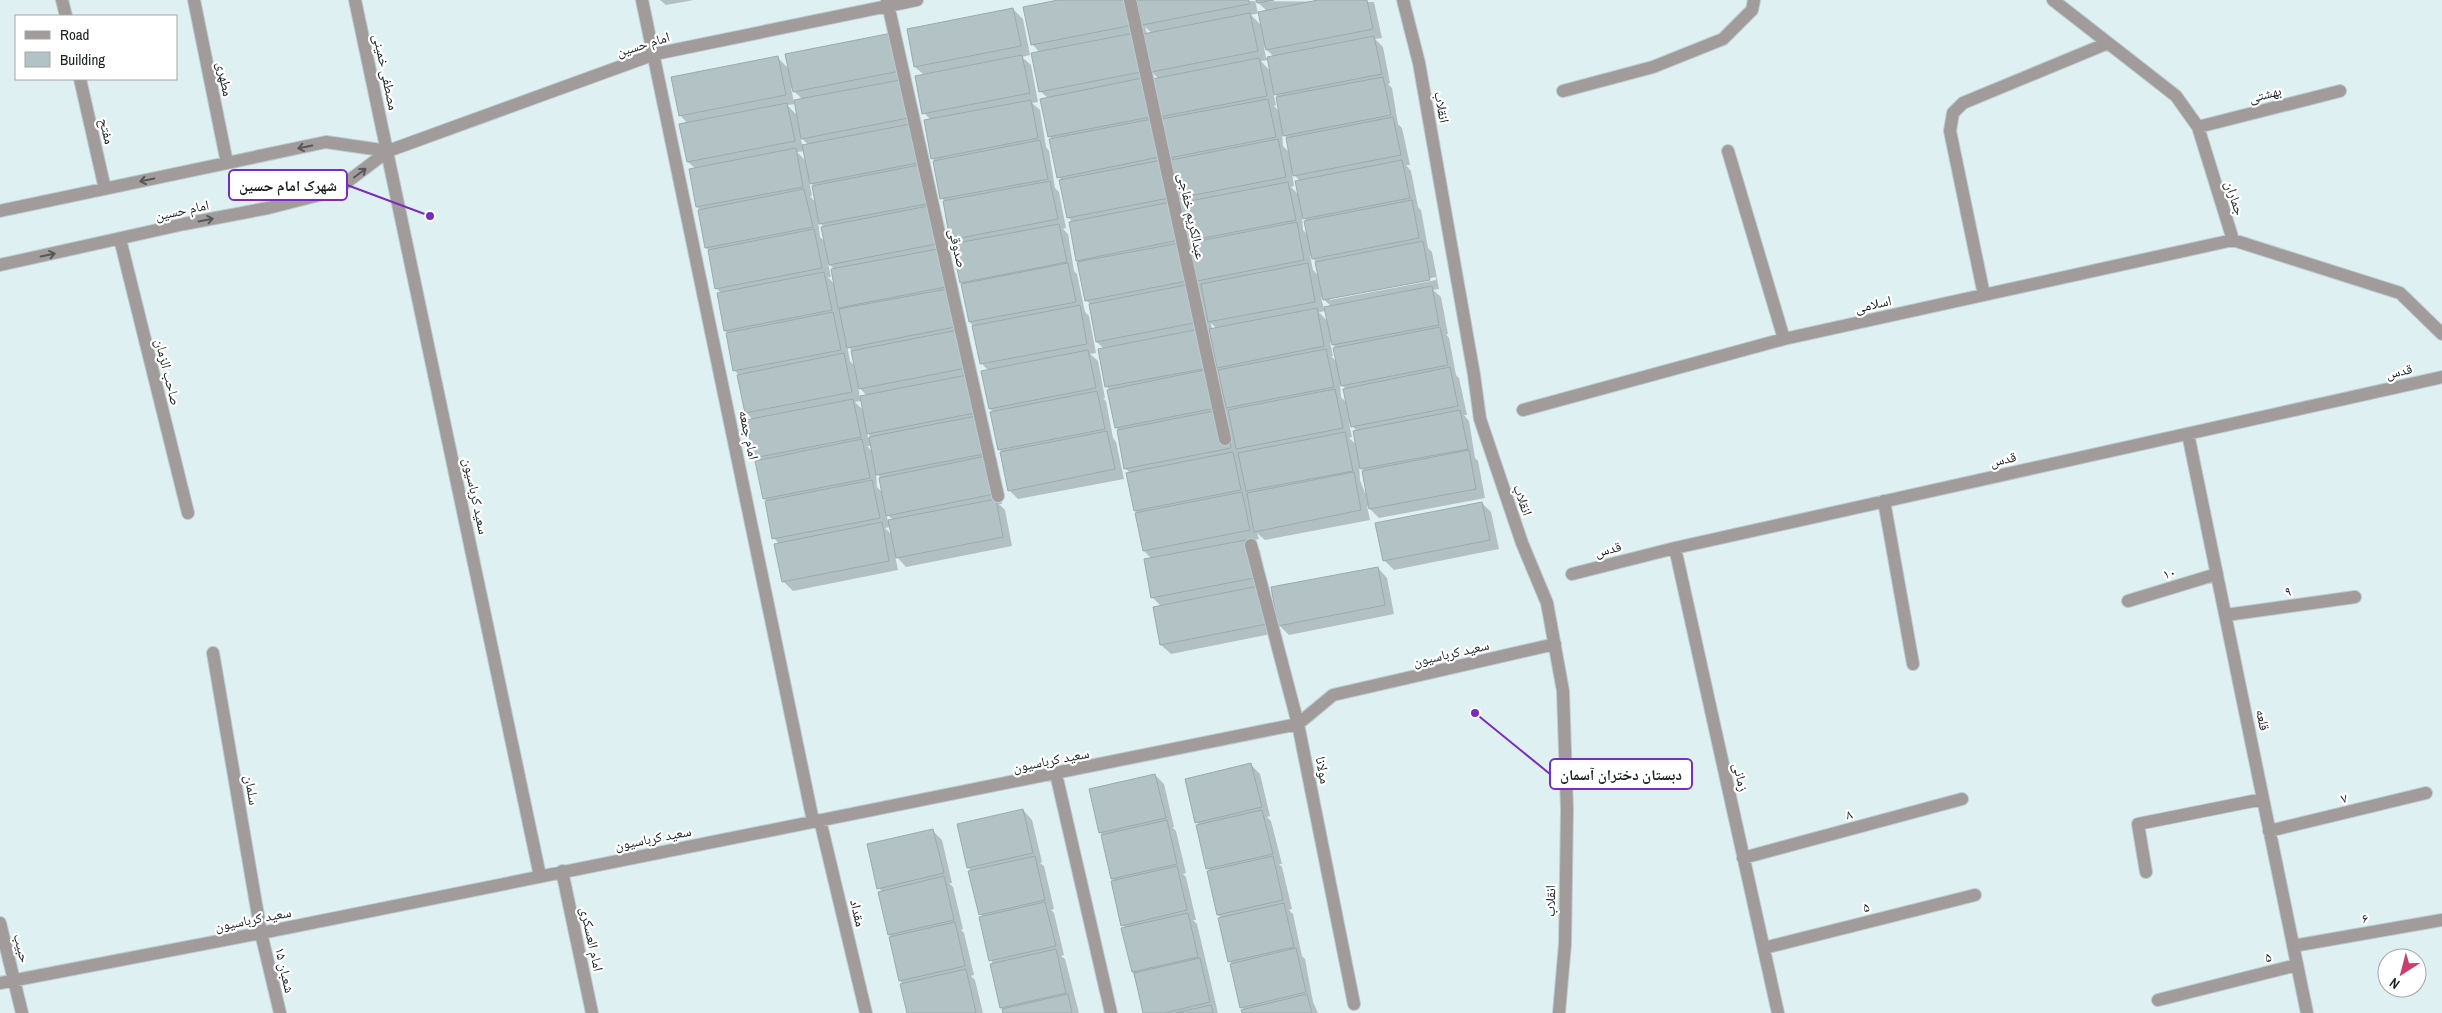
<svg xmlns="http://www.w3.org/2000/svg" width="2442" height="1013" viewBox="0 0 2442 1013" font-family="'Archivo Narrow','Noto Naskh Arabic',sans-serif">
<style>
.shadow{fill:#0003;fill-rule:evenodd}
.building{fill:#b3c3c5;stroke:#9babac}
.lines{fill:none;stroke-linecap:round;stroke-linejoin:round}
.minor-casing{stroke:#bccbcd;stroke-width:14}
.minor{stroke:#a19b9c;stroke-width:12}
.oneway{stroke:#575859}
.labels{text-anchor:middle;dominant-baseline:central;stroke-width:4.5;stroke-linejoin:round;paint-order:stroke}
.street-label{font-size:14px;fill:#1b2122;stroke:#fff}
.leader{fill:none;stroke:#7b2cbf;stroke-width:2}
.callout-dot{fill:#7b2cbf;stroke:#fff;stroke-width:2}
.callout{fill:#fff;stroke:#7b2cbf;stroke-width:2}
.callout-label{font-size:15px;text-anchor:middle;font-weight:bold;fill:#1b2122}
</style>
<rect width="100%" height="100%" fill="#dff0f2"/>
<path class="shadow" d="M660 0H694L666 5Z
M1065 0 1374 2 1382 38 1375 39 1383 47 1390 83 1388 84 1392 88 1398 124 1402 128 1410 165H1406L1411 171 1418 207 1421 210 1428 248 1432 252 1439 289 1433 290 1441 297 1448 334H1446L1449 338 1456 375 1459 378 1467 415H1464L1469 421 1475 458 1478 461 1485 498 1379 518 1367 506 1370 520 1265 540 1257 533 1259 539 1251 541 1260 550 1276 633 1171 654 1161 645 1154 608 1161 606 1152 597V559L1144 551 1138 514 1135 511 1130 473 1125 468 1110 390 1106 386 1104 349 1097 342 1090 304 1086 300 1080 263 1078 260 1073 223 1068 217 1062 180 1058 177 1053 140 1049 136 1048 98 1040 91V53L1032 44ZM1255 0 1267 11 1258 13ZM1259 13 1262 26 1251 15ZM1145 27 1152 33 1147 34ZM1144 34 1146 41 1139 35ZM1264 47 1274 57 1266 58ZM1269 60 1271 72 1261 61ZM1153 73 1159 79 1155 80ZM1273 92 1279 98 1280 112 1274 106 1276 105ZM1282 133 1287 138 1290 153 1283 146ZM1292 173 1300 181 1299 195 1291 187 1294 186ZM1302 216 1307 221 1308 235 1303 230ZM1310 255 1316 262 1319 276 1313 270ZM1436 277V280L1330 300V298ZM1321 297 1332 307 1324 309ZM1326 311 1328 322 1319 312ZM1211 323 1217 329 1212 330ZM1330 342 1337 349V362L1331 356H1333ZM1340 383 1346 389 1347 403 1341 397ZM1349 423 1357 431V445L1349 438 1352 437ZM1359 466 1365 472 1367 493H1365L1360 480Z
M1013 9 1023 19 1030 55 1022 57 1031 65 1038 102 1032 103 1040 110 1046 147 1049 151 1055 188 1059 192 1066 228 1063 229 1068 234 1074 271 1077 274 1085 312 1089 316 1096 353 1090 354 1098 361 1105 398H1103L1106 401 1113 438 1116 442 1124 479 1018 499 1009 490 1003 453 999 449 994 412 990 409 989 371 981 363 973 326 970 322 964 285 961 282 956 245 951 239 945 202 942 198 936 162 932 158 931 120 924 113V75L915 67Z
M892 34 995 467 1002 504H999L1005 510 1012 546 906 567 895 555 898 570 793 591 783 581 779 544 774 538 767 502 764 498 759 461 755 457 753 420 746 412 738 374 735 371 729 334 725 331 721 293 716 288 709 250 706 248 700 210 697 207 690 170 696 169 688 162V124L680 115 778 58 790 70ZM791 88 803 100 794 102ZM796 104 798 116 787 105ZM800 137 809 145 803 147ZM805 151 807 162 797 152ZM809 181 815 187 816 203 810 196H812ZM818 221 824 227 826 242 820 237ZM828 263 835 270V285L828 277H831ZM847 345 852 351 855 366 850 361ZM858 386 867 396 860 398ZM862 401 864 411 855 402ZM867 432 872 438H868ZM867 446H872L873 452ZM876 473 881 478 883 493 877 487ZM886 513 893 520 888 521ZM891 527 892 535 885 528Z
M1482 503 1491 512 1499 549 1394 570 1384 560Z
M1378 568 1387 578 1394 614 1289 635 1279 625Z
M1251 765 1260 774 1270 816 1267 817 1271 821 1282 864H1279L1282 867 1292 909 1289 910 1293 914 1302 956 1305 959 1313 1002 1318 1013H1243L1244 1010 1241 1007 1232 964 1229 961 1222 918 1218 915 1211 872 1208 869 1198 826H1200L1197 822Z
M1155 775 1164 784 1174 827H1172L1176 831 1186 873 1183 874 1186 877 1196 920H1193L1197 924 1218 1013H1144L1133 972 1115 882 1112 879 1104 836 1100 832Z
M1023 810 1032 820 1042 862 1040 863 1044 866 1054 909 1051 910 1054 913 1064 955 1061 956 1065 959 1079 1013H1004L1001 1007 983 917 980 914 972 871 968 868 958 825Z
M933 831 942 840 952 883H949L953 887 963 929 961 930 964 933 974 975 971 976 975 980 983 1013H908L904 985 900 981 890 938H893L889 935 880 892H882L879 888Z"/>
<path class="building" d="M1058 0H1133L1138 24 1031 45 1023 7Z
M1137 0H1249V4L1142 25Z
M1256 0H1274L1257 3Z
M1318 0H1367L1373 29 1266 50 1258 12Z
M1013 8 1021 46 914 67 907 29Z
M1250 13 1258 51 1151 72 1143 34Z
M1139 32 1146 71 1039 92 1031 53Z
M892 33 900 71 793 92 785 54Z
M1374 36 1382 74 1274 95 1267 57Z
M1022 55 1030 93 922 114 915 76Z
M778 56 786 95 679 116 671 77Z
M1259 58 1267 96 1159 117 1152 79Z
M1147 77 1155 116 1048 137 1040 99Z
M1383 77 1391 115 1283 136 1276 97Z
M900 80 908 118 801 139 794 100Z
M1268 99 1276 137 1169 158 1161 119Z
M1031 100 1038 138 931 159 924 120Z
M787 103 795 141 687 162 679 124Z
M1393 117 1401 155 1293 176 1286 138Z
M1157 118 1164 156 1057 178 1049 139Z
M910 124 917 163 810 184 802 145Z
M1278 139 1286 177 1179 198 1171 160Z
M1040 140 1048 179 940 199 933 161Z
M796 148 803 187 696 207 689 169Z
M1167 159 1174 197 1067 218 1059 180Z
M1402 160 1410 198 1303 219 1295 181Z
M919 165 926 204 819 224 812 186Z
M1050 181 1058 219 950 240 943 201Z
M1288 182 1296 220 1188 241 1180 203Z
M804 189 813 227 705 248 698 210Z
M1412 200 1419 238 1312 259 1304 221Z
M1176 201 1184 239 1076 261 1069 222Z
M928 206 936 244 829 265 821 227Z
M1297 222 1304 260 1197 281 1189 243Z
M1059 224 1067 262 960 283 952 244Z
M814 229 822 268 715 289 708 250Z
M1423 241 1430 280 1323 300 1315 262Z
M1185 242 1192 280 1085 301 1077 262Z
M938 249 946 287 838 308 831 269Z
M1068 263 1076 302 969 322 961 284Z
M1308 263 1315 302 1208 322 1201 284Z
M824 272 832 310 724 331 717 293Z
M1196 283 1204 321 1096 342 1089 304Z
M1432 286 1439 325 1332 345 1324 307Z
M947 289 955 327 847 348 839 309Z
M1080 305 1087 344 980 364 972 326Z
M1317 308 1324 346 1217 368 1209 329Z
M833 312 841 350 733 371 726 333Z
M1440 327 1448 365 1341 386 1333 348Z
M1205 328 1213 367 1105 387 1098 349Z
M958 330 966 368 859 389 851 351Z
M1326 349 1334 387 1226 408 1218 370Z
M1088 350 1096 388 989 409 981 371Z
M844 353 852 392 745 413 737 375Z
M1450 367 1458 406 1351 427 1343 389Z
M1214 368 1221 407 1115 428 1107 390Z
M967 375 975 413 867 434 860 396Z
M1335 389 1343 428 1236 449 1228 410Z
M1097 391 1105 429 998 450 990 412Z
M853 399 861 437 754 458 746 420Z
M1224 409 1231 448 1124 469 1117 430Z
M1460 410 1468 449 1360 469 1353 431Z
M976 416 984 454 876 475 869 437Z
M1107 431 1115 469 1008 491 1000 452Z
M1345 432 1353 471 1246 491 1238 453Z
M862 439 870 478 763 499 755 461Z
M1469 450 1476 489 1369 509 1362 471Z
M1233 452 1241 490 1134 511 1126 473Z
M986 456 994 494 886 516 879 478Z
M1354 472 1361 510 1254 532 1247 493Z
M872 480 880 518 772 539 765 501Z
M1242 492 1250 530 1143 551 1135 513Z
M996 499 1003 537 896 558 888 520Z
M1482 502 1490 540 1383 561 1375 523Z
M882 522 889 561 782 582 774 544Z
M1251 539 1259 577 1151 598 1144 559Z
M1378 567 1385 605 1278 626 1271 587Z
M1259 586 1267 624 1160 645 1153 607Z
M1251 763 1262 807 1195 823 1185 779Z
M1155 774 1166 818 1099 833 1089 789Z
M1023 809 1033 853 967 868 957 824Z
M1262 810 1273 854 1206 869 1196 825Z
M1167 820 1177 864 1111 879 1101 835Z
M933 829 944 873 877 889 867 844Z
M1035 856 1045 900 979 915 968 871Z
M1273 856 1283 900 1217 915 1207 871Z
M1177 866 1187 910 1121 926 1111 881Z
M944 876 954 920 888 935 878 892Z
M1045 902 1056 946 989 961 979 917Z
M1284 903 1294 947 1228 962 1218 918Z
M1188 913 1198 957 1132 972 1121 928Z
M955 922 965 966 899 981 889 937Z
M1296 948 1306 992 1240 1008 1230 964Z
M1056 949 1066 993 1000 1008 990 964Z
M1200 958 1210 1002 1164 1013H1143L1134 973Z
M966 969 976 1013H907L900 984Z
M1068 994 1072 1013H1003L1002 1009Z
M1307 994 1312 1013H1242L1241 1010Z
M1211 1005 1213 1013H1175Z"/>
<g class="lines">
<defs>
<path id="minor" d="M62 0 66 16
M194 0 227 163
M355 0 540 876
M642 0 813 821
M887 0 998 496
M1130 0 1225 439
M1403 0 1419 63 1474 375 1480 419 1522 543 1547 603 1563 691 1567 809 1565 944 1559 1013
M2053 0 2176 96 2198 127 2233 240 2400 293 2442 334
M80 79 105 189
M1563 91 1653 67 1723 39 1752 10 1754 0
M2198 127 2340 91
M1728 151 1784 339
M0 211 326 142 388 151
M120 239 188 513
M0 265 184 224 268 208 335 191 388 151 655 54 917 0
M1984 295 1950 131 1953 113 1963 103 2108 43
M1523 410 1784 339 2233 240
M2188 434 2307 1013
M1884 501 1913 664
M1251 545 1298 724 1354 1004
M1675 548 1778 1013
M1572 574 1675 548 2442 377
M2128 601 2217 574
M2226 615 2355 597
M213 653 261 933 280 1013
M1056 774 1111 1013
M820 820 866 1013
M2269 831 2426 793
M1743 858 1962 799
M562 871 592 1013
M2146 872 2138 824 2263 799
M0 923 22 1013
M2293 946 2442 920
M1764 948 1975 895
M0 983 261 933 1298 724 1333 695 1555 644
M2158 1000 2297 965"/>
</defs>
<use href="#minor" class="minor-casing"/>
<use href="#minor" class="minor"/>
</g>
<defs><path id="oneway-shaft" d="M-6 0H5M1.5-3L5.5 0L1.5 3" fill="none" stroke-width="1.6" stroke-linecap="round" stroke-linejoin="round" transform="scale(1.25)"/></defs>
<g class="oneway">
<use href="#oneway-shaft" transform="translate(305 147) rotate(168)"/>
<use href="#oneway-shaft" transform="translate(360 173) rotate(-37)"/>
<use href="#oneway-shaft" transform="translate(147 180) rotate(168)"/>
<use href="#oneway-shaft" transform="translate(206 220) rotate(-11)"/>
<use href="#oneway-shaft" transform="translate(48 255) rotate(-12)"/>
</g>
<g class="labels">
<g class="street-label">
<text transform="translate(643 44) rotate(-17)">امام حسین</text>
<text transform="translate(386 72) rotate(78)">مصطفی خمینی</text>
<text transform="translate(225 79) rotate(79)">مطهری</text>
<text transform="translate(2265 94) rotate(-14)">بهشتی</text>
<text transform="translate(1442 107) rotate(80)">انقلاب</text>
<text transform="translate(107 131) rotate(77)">مفتح</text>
<text transform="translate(2235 198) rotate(72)">جماران</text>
<text transform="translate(182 210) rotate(-12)">امام حسین</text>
<text transform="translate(1192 216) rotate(78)">عبدالکریم خفاجی</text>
<text transform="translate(958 248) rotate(77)">صدوقی</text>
<text transform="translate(1873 304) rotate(-13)">اسلامی</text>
<text transform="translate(2399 371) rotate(-12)">قدس</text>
<text transform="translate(168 372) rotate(76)">صاحب الزمان</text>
<text transform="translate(749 435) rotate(78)">امام جمعه</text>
<text transform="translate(2003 459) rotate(-12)">قدس</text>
<text transform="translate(476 496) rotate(78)">سعید کرباسیون</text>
<text transform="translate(1523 500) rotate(71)">انقلاب</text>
<text transform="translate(1608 549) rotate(-14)">قدس</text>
<text transform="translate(2169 573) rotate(-17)">۱۰</text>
<text transform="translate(2288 591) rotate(-8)">۹</text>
<text transform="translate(1451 653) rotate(-13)">سعید کرباسیون</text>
<text transform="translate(2263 720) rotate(78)">قلعه</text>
<text transform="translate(1051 760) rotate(-11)">سعید کرباسیون</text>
<text transform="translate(1323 770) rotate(79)">مولانا</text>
<text transform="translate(1741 777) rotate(77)">زمانی</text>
<text transform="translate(252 790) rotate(80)">سلمان</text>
<text transform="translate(2344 798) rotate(-13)">۷</text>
<text transform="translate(1849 814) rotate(-15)">۸</text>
<text transform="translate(653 838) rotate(-11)">سعید کرباسیون</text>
<text transform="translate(1550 901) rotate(-89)">انقلاب</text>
<text transform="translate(1866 907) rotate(-14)">۵</text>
<text transform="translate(858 913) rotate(77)">مقداد</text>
<text transform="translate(2365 918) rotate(-10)">۶</text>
<text transform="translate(253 919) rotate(-11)">سعید کرباسیون</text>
<text transform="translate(592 939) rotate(78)">امام العسکری</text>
<text transform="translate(22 948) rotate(76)">حبیب</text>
<text transform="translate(2268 957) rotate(-14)">۵</text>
<text transform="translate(285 970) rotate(77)">۱۵ شعبان</text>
</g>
</g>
<path class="leader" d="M430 216L347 185M1475 713L1550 774"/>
<g class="callout-dot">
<circle cx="430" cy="216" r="5"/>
<circle cx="1475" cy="713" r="5"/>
</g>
<g class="callout">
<rect x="229" y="170" width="118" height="30" rx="5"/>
<rect x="1550" y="759" width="142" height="30" rx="5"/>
</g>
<g class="callout-label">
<text x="288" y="191">شهرک امام حسین</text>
<text x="1621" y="780">دبستان دختران آسمان</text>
</g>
<rect x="15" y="15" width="162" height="65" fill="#ffffff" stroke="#a4a6a7"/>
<rect x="25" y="31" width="25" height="8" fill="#a19b9c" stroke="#a4a6a7"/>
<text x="60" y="40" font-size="15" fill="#1b2122">Road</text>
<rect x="25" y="52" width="25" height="15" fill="#b3c3c5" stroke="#a4a6a7"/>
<text x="60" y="65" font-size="15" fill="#1b2122">Building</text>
<g transform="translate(2402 973) rotate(216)"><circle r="24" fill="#ffffff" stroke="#a4a6a7"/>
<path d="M0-4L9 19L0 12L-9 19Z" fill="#ca3d6d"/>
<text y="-8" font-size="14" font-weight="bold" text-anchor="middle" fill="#1b2122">N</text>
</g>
</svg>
